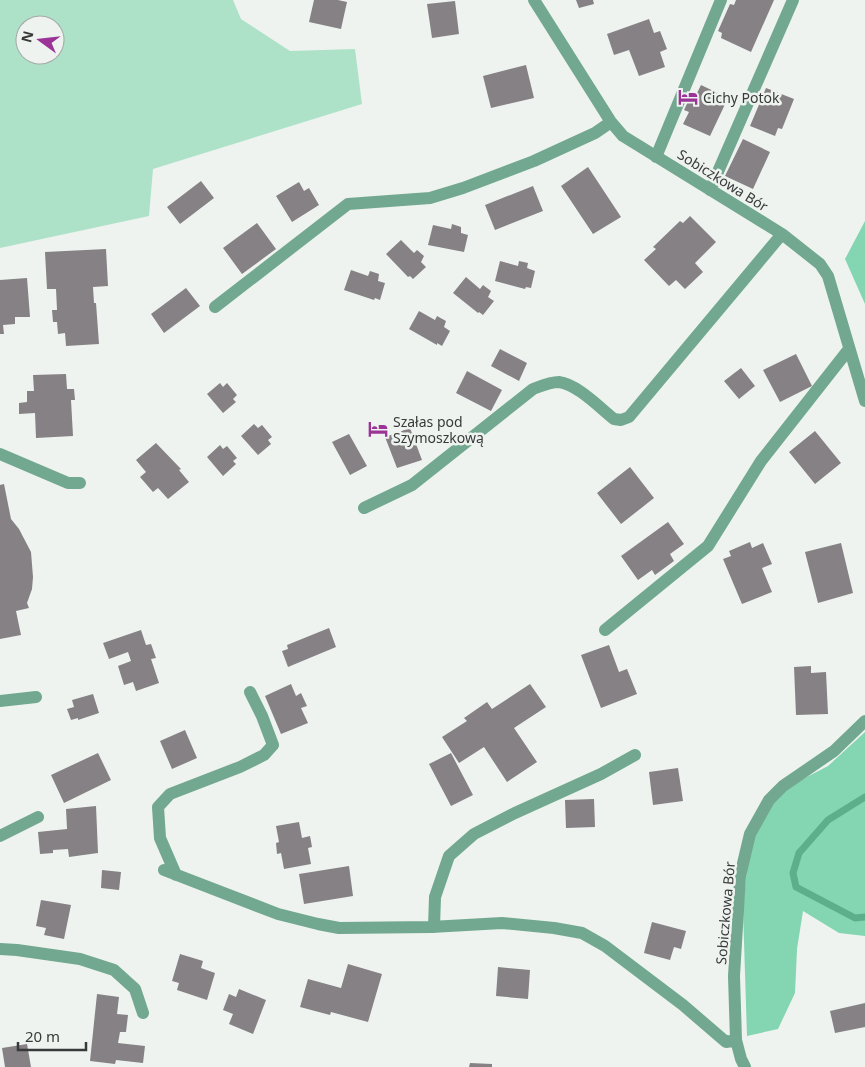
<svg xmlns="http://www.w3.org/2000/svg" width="865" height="1067" viewBox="0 0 865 1067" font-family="'Noto Sans',sans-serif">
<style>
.green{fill:#ade2c9;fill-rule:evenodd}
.forest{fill:#84d5b1}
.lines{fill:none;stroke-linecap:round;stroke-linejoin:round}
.stream{stroke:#5dae8b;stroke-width:7}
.building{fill:#858184}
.minor{stroke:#71a88f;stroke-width:12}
.labels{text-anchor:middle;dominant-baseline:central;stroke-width:5;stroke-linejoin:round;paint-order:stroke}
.poi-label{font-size:14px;fill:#383a39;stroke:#eef3f0;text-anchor:start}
.street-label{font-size:14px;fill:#383a39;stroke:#eef3f0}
</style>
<rect width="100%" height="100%" fill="#eef3f0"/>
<path class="green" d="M0 0H233L241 19 290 51 355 49 362 104 153 169 149 216 0 248ZM25 25H55V55H25Z"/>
<path class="forest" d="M865 221V304L845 259Z
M865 732V936L839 933 803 911 797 949 795 993 778 1029 747 1036 743 910 750 834 776 793 828 766Z"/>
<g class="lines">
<path class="stream" d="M865 797 828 820 799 853 793 873 796 887 855 918 865 917"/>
</g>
<path class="building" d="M314 0H338L347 2 341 29 309 22Z
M576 0H593L594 4 579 8Z
M736 0H774L751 52 721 38 722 33 718 31 730 4 734 5Z
M455 1 459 34 432 38 427 4Z
M649 19 654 33 660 31 667 49 660 52 665 67 639 76 629 50 614 55 607 34Z
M526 65 534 98 491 108 483 76Z
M701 85 728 98 710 136 683 124 689 112 684 110 692 93 696 95Z
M766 88 794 99 782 129 778 128 775 136 750 126Z
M743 139 770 152 753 189 725 176Z
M588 167 621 217 593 234 561 186Z
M201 181 214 198 180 224 167 207Z
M299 182 304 191 309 188 319 205 292 222 276 196Z
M533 186 543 211 495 230 485 205Z
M690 216 716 242 695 263 703 272 685 289 676 280 669 286 644 260 656 249 653 247 680 221 683 223Z
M257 223 276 249 242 274 223 248Z
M452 224 461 227V233L468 235 464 252 428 245 433 225 451 229Z
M401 240 414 253 417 250 424 256 421 262 426 267 413 279 410 276 408 277 386 254Z
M106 249 108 286 93 287 94 303H96L99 344 66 346 65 333 58 334 57 322H53L52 310H57L56 289H47L45 252Z
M500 261 518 266 519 261 528 263 527 268 535 271 531 288 526 287 525 289 495 281Z
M351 270 368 276 370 271 379 274 378 281 385 283 380 300 375 298 374 300 344 290Z
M466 277 480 289 483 285 491 291 488 297 494 301 483 315 479 312 478 313 453 293Z
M27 278 30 317H15V324L3 325 4 334H0V280Z
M186 288 200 306 164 333 151 314Z
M419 311 435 320 437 316 446 321 444 327 450 331 442 346 437 343V345L409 329Z
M500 349 527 363 519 381 491 366Z
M796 354 812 386 780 402 763 370Z
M741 368 755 386 739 399 724 381Z
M467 371 502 390 491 411 456 393Z
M66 374 67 389H74L75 400H71L73 436 36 438 35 413 19 414V403L27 402V391H34L33 375Z
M220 383 223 387 227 383 237 395 233 399 236 402 223 413 207 394Z
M254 424 258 428 262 425 272 437 268 440 271 444 258 455 241 436Z
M410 428 422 460 397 468 385 437Z
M815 431 841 463 815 484 789 452Z
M349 434 367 466 350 475 332 442Z
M156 443 181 469 179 470 189 482 168 499 158 488 153 492 140 477 146 472 136 460Z
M220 445 223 449 227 446 237 458 233 461 236 464 223 476 207 457Z
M630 467 654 498 621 524 597 493Z
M4 484 11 519 19 529 31 552 33 577 32 589 27 603 29 608 16 611 21 635 0 639V485Z
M668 522 684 544 670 554 674 561 655 575 652 570 638 580 621 556Z
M750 542 752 548 763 543 772 564 762 568 772 592 742 604 723 559 731 556 729 551Z
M841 543 853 593 818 603 805 552Z
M329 628 336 647 288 667 282 651 288 649 287 645Z
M141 630 146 645 151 644 156 658 151 659 159 683 136 691 133 682 124 685 118 666 131 661 128 652 109 659 103 643Z
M609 645 619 672 627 669 637 694 601 708 581 655Z
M811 666V673L826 672 828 714 796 715 794 667Z
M291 684 296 696 301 693 307 706 301 708 308 723 281 734 265 696Z
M530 684 546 707 514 728 537 762 507 782 484 747 459 763 442 737 467 721 464 718 487 702 492 709Z
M93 694 99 713 78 720V718L71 720 67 709 74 707 72 700Z
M185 730 197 758 172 769 160 741Z
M98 753 111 780 64 803 51 775Z
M451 753 473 795 451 806 429 764Z
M678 768 683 801 653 805 649 772Z
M594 799 595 827 566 828 565 800Z
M96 806 98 853 69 857 68 849 53 850V853L40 854 38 832 67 829 66 809Z
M299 822 302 838 310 836 312 847 308 848 311 864 284 869 281 853 277 854 276 843 279 842 276 826Z
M349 866 353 896 304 904 299 874Z
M102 870 121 872 119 890 101 888Z
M41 900 71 905 64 939 44 935 46 928 36 926Z
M652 922 686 931 681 949 674 947 670 960 644 953Z
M180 954 203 961 201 968 215 973 207 1000 177 990 179 983 172 981Z
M348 964 382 974 368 1022 331 1012 330 1015 300 1007 308 979 341 988Z
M498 967 530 970 528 999 496 996Z
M239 989 266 1000 253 1034 229 1024 233 1014 223 1010 229 994 236 997Z
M97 994 119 997 117 1014 128 1015 126 1032H120L118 1043 145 1046 143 1063 116 1060 115 1064 90 1061Z
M865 1003V1027L835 1033 830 1011Z
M27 1044 31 1067H5L2 1048Z
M470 1063 492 1064V1067H469Z"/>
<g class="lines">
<path class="minor" d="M534 0 611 122 623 136 782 234 820 264 828 276 865 401
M656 157 721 0
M710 190 793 0
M215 307 348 204 430 198 463 188 534 161 595 133 611 122
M0 454 68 483H80
M364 508 412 485 533 389C541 386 550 382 559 382 577 384 600 408 614 419L621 420 629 417 782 234
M605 630 708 546 761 461 849 349
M0 701 36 697
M0 836 38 817
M164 870 278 914 318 924 339 928 431 927 502 923 554 928 582 933 605 946 683 1005 726 1042 736 1040
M176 875 160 838 158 807 170 794 240 767 264 755 273 745 262 716 250 692
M434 927 435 897 449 856 474 834 515 813 601 774 635 755
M0 949 17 950 80 959 114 970 135 989 143 1013
M745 1067 741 1059 736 1040 734 976 740 876 750 834 769 800 783 786 834 751 865 721"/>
</g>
<defs>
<symbol id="hotel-bare" viewBox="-9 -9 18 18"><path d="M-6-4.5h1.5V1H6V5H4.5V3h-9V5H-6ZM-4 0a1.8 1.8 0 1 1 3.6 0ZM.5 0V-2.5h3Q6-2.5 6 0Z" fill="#9c3498" stroke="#eef3f0" stroke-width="2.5" paint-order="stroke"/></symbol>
</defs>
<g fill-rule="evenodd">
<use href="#hotel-bare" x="674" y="83" width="28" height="28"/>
<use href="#hotel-bare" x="364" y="415" width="28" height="28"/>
</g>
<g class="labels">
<g class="poi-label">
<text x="703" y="97">Cichy Potok</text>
<text x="393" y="421">Szałas pod<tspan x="393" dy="16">Szymoszkową</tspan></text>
</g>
<g class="street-label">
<text transform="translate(723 180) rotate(32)">Sobiczkowa Bór</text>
<text transform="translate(725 913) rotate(-85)">Sobiczkowa Bór</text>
</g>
</g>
<g transform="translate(40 40) rotate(285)"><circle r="24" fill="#eef3f0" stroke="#a5a9a7"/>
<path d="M0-4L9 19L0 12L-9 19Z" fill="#9c3498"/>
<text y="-8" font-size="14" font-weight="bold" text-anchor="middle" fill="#383a39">N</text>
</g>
<path d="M18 1042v8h68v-8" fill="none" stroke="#383a39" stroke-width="2.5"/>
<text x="25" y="1042" font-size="15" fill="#383a39" stroke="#eef3f0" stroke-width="4" paint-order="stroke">20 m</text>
</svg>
